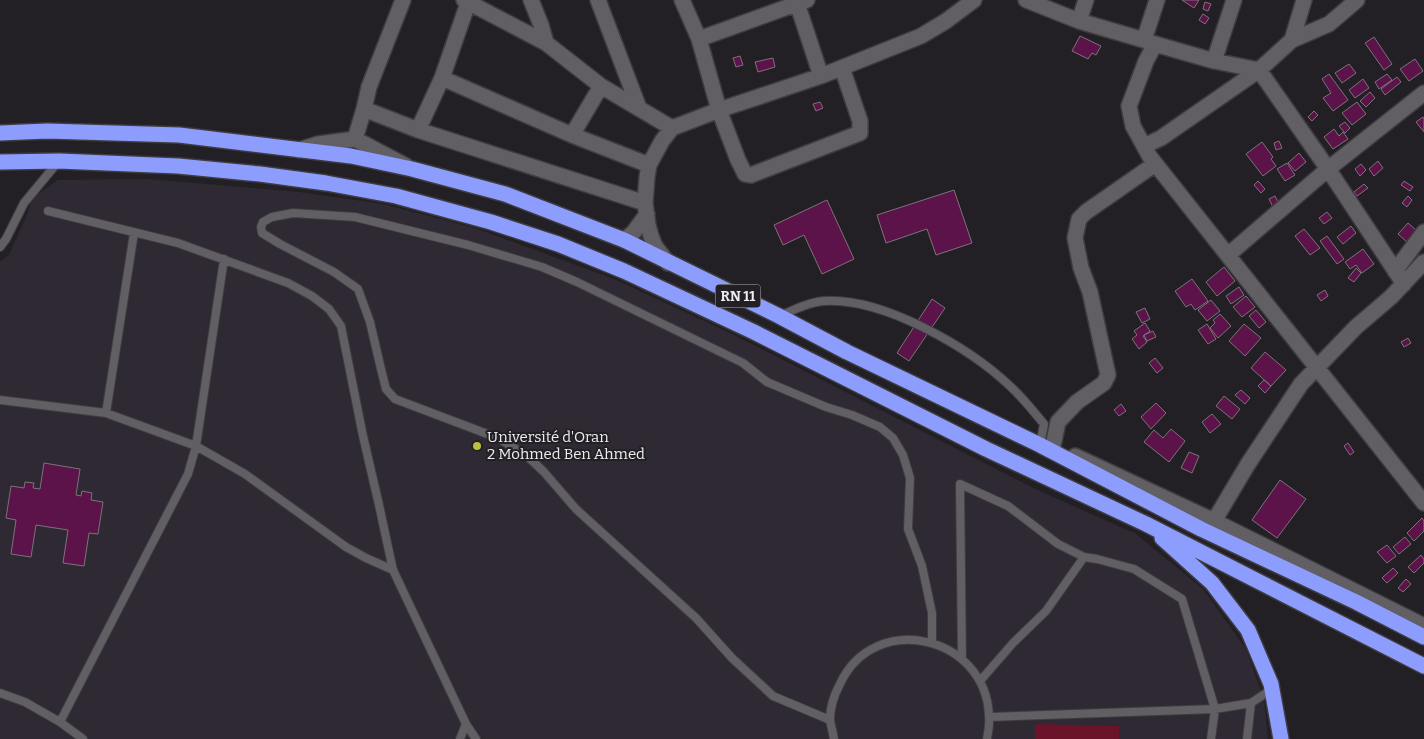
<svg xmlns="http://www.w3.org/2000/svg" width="1424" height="739" viewBox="0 0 1424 739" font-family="Bitter,serif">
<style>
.built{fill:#2e2933}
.green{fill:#6a1329}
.building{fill:#5b134a;stroke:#7b7478}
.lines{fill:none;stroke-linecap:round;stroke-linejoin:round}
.lane-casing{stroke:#3e3c40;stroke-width:10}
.street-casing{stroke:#3e3c40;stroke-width:18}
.highway-casing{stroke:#3e3c40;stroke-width:18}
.lane{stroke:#615e64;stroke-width:8}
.street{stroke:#615e64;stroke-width:15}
.highway{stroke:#8c9dfd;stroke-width:15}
.poi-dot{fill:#bebe42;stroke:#222025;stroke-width:2}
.labels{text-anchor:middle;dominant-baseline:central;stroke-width:4;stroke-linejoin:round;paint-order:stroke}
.shield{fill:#222025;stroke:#b1afb2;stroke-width:1}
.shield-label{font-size:14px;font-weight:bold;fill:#eeecef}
.poi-label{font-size:15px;fill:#eeecef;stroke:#222025;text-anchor:start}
</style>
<rect width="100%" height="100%" fill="#222025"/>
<path class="built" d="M148 179 299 192 383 204 475 228 614 279 732 334 1031 487 1136 534 1203 589 1246 649 1264 700 1268 739H0V262L9 255 27 215 32 198 58 180Z"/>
<path class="green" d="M1035 724 1119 726V739H1035Z"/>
<path class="building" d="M1182 0H1199L1194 8Z
M1205 2 1211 4 1208 11 1203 9Z
M1203 14 1209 18 1205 24 1199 20Z
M1080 36 1101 46 1096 55 1092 53 1088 59 1072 51Z
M1374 37 1392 64 1384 70 1365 43Z
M740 56 743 65 736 67 733 58Z
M773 58 775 67 758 72 755 62Z
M1415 59 1423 71 1409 81 1400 69Z
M1349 64 1356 73 1342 83 1335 73Z
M1329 74 1348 100 1333 111 1323 98 1331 93 1322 79Z
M1387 74 1392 80 1379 89 1375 82Z
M1397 77 1401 82 1385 95 1381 89Z
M1363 79 1369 88 1355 98 1349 90Z
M1370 92 1375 98 1366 107 1360 101Z
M820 102 823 108 816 111 813 104Z
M1357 102 1366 114 1352 125 1342 113Z
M1314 111 1318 115 1312 121 1308 117Z
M1423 117 1424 119V132L1416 122Z
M1345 122 1350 128 1345 133 1339 126Z
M1334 129 1339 136 1343 132 1348 139 1333 149 1324 137Z
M1279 141 1282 148 1276 150 1274 143Z
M1262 142 1273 157 1271 159 1276 166 1263 176 1246 154Z
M1299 153 1306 162 1295 171 1288 163Z
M1378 161 1383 168 1374 176 1369 169Z
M1287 163 1295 175 1285 181 1277 169Z
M1361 164 1366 170 1360 176 1355 169Z
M1258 181 1265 189 1261 193 1254 185Z
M1404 181 1413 187 1410 191 1401 185Z
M1364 184 1368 188 1357 196 1354 192Z
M954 190 972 243 936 255 927 229 886 243 877 215Z
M1275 196 1279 204 1273 207 1269 199Z
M1408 196 1412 200 1407 207 1402 203Z
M827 200 854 259 822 274 804 235 783 245 774 225Z
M1327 212 1332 218 1324 224 1319 218Z
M1408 223 1418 232 1408 243 1398 234Z
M1351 226 1356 233 1343 244 1337 237Z
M1304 229 1320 248 1310 255 1295 236Z
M1327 236 1344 259 1337 264 1320 241Z
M1363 249 1374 264 1362 273 1356 265 1350 269 1345 262Z
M1224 267 1235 281 1217 296 1206 282Z
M1356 268 1361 273 1354 282 1348 278Z
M1192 279 1208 301 1195 310 1191 304 1186 307 1175 291Z
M1239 287 1244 295 1231 304 1226 296Z
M1325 290 1328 296 1321 301 1317 295Z
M1246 296 1255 307 1242 317 1233 307Z
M932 299 945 308 909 361 897 353Z
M1211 300 1220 311 1207 321 1198 310Z
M1145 308 1150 319 1142 323 1136 312Z
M1256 310 1266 322 1259 328 1249 316Z
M1220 314 1231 326 1218 338 1210 328 1215 323 1213 320Z
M1145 323 1150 331 1143 336 1147 342 1139 349 1132 339 1137 335 1134 331Z
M1207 324 1216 339 1208 344 1198 330Z
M1244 324 1261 338 1245 356 1229 341Z
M1153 331 1156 337 1147 341 1144 335Z
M1408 338 1411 343 1404 347 1401 342Z
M1265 352 1286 370 1271 386 1251 368Z
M1155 358 1163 368 1157 373 1149 363Z
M1264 380 1271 386 1265 393 1258 386Z
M1241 390 1250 398 1245 404 1235 395Z
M1224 396 1240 409 1232 419 1216 406Z
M1156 403 1166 413 1151 429 1141 417Z
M1121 404 1126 411 1119 416 1114 410Z
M1212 414 1221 424 1210 433 1202 422Z
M1171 429 1185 441 1169 462 1144 442 1154 430 1163 438Z
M1348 443 1354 452 1350 455 1344 446Z
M1189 452 1199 456 1192 473 1181 468Z
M44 463 80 469 76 495 81 496 82 491 92 493 91 500 103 502 98 534 89 533 84 566 63 563 68 530 36 525 31 557 11 554 16 520 6 518 11 486 24 488 25 482 34 483 33 488 40 489Z
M1280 480 1306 499 1277 538 1252 520Z
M1422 518 1424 521V531L1414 541 1407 533Z
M1405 537 1411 544 1399 554 1393 547Z
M1387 545 1396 556 1387 563 1377 552Z
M1421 555 1424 559V563L1414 573 1408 567Z
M1393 568 1398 573 1387 583 1382 578Z
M1406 579 1411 584 1403 592 1398 588Z"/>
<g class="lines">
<defs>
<path id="lane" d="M48 211 178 243 288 283 312 296 329 309 341 326 363 436 379 505 393 570 466 724 476 739
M0 247 6 239 24 203 58 162
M780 316C793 310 809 302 824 301 882 297 969 347 1011 387 1023 398 1033 411 1044 424L1040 445
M0 400 106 413 196 446 245 474 346 547 366 558 393 570
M106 413 134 233
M1084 557 1097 559 1134 569 1182 599 1215 709 1211 739
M962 659 960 484 1008 506 1058 544 1084 557 1046 611 1013 643 980 681
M0 693 25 702 60 722 83 739
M990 717 1215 709 1251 703 1272 689
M830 720 773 696 732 658 696 618 576 509 544 472 527 456 498 438 395 399 386 389 381 369 370 322 358 289 334 272 280 244 262 233 261 227 263 222 272 217 293 213 355 217 468 245 542 267 577 282 743 363 767 382 826 407 852 415 880 427 893 438 903 455 910 478 908 529 922 566 932 613V642
M60 722 188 474 196 446 224 259
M460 739 466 724
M834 739C833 733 831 726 830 720 830 708 834 695 840 684 874 610 986 635 989 716 990 724 988 732 987 739
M1247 739 1251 703"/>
<path id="street" d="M464 0 546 43 601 86 672 128
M531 0 541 25 546 43
M598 0 639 108
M682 0 699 39 719 110 738 160 745 174 751 175 860 133V121L842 68
M1026 0 1079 21 1144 40 1155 44 1214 61 1259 70 1292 40 1329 24 1357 0
M797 3 821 76
M1079 21 1086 0
M699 39 807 0
M1144 40 1157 0
M1292 40 1304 0
M1155 44 1146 61 1129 106 1133 126 1150 157 1424 503
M1214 61 1234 0
M442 78 572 135 649 165
M364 109 369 87 403 0
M418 130 442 78 468 3
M572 135 601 86
M355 139 364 109 418 130 645 203
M1144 146 1161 138 1259 70 1328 169 1404 284
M299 150 318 144 355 139 406 166
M624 240 633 233 647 214
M1228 255 1328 169 1424 93
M668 263 655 246 651 236 648 225 645 203 647 177 649 165 662 141 672 128 719 110 821 76 921 36 946 21 974 0
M1395 271 1424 232
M1053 446 1058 422 1077 402 1104 383 1108 375 1090 292 1081 268 1075 238 1079 219 1086 212 1155 164
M1075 456 1214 521 1424 626
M1214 521 1248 464 1301 384 1356 327 1391 297 1424 262"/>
<path id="highway" d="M0 133 47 131 179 135 351 156 412 169 505 194 624 240 779 316 847 352 1040 445 1201 529 1356 602 1424 637
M0 162 59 161 178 166 260 174 326 183 396 196 491 222 558 244 624 271 754 332 986 449 1146 524 1424 666
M1162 538 1212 583 1248 630 1271 684 1281 739"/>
</defs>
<use href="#lane" class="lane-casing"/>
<use href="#street" class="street-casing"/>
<use href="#highway" class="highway-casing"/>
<use href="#lane" class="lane"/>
<use href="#street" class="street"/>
<use href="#highway" class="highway"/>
</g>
<circle class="poi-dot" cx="477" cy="446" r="5"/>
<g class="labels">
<rect class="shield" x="715.5" y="284.5" width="45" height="23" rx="4"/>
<g class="shield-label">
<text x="738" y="296">RN 11</text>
</g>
<g class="poi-label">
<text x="487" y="437">Université d'Oran<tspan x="487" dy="17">2 Mohmed Ben Ahmed</tspan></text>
</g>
</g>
</svg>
